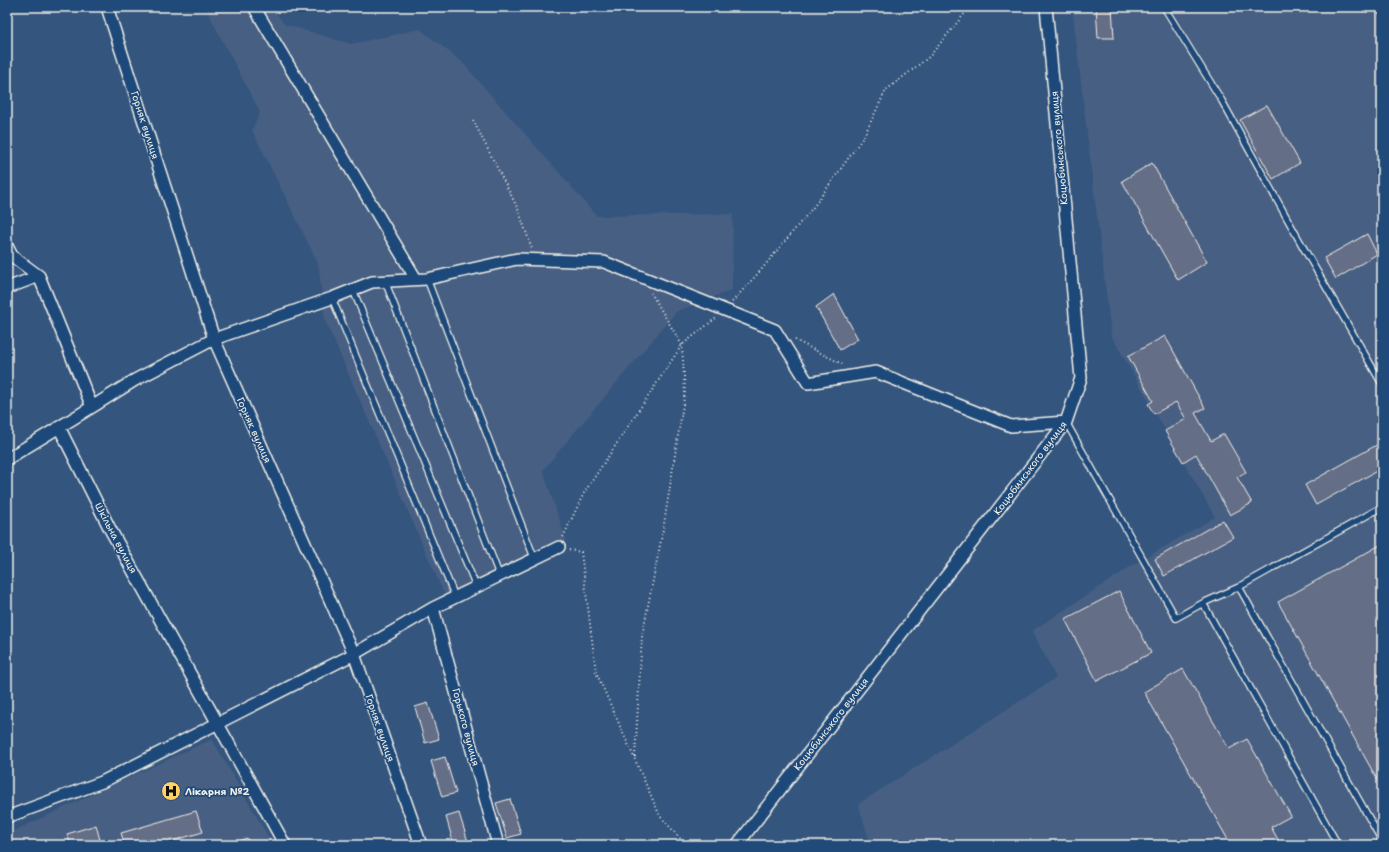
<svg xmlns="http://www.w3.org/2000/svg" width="1389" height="852" viewBox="0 0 1389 852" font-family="'Shantell Sans',sans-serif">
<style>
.built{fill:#475f83}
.building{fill:#656e87;stroke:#f4f1e8}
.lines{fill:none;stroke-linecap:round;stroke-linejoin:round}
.lane-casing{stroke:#f4f1e8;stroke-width:8}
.street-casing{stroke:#f4f1e8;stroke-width:14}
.path{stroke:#f4f1e8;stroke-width:2;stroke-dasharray:1 3;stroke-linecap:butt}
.lane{stroke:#1f4a7a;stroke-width:5.5}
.street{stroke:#1f4a7a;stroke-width:11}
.labels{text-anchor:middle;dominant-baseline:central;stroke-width:3.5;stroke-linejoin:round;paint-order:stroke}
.street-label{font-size:10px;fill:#f4f1e8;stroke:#1f4a7a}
.poi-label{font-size:10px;font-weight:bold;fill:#f4f1e8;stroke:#1f4a7a;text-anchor:start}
</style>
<rect width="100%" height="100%" fill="#34557e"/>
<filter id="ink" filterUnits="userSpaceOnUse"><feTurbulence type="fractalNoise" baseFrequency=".025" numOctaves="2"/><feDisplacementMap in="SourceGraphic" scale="8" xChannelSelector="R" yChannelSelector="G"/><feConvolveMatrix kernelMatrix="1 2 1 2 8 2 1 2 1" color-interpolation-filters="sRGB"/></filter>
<g filter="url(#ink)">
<path class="built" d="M205 7H272L284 24 351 44 420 29 462 62 597 216 733 214 732 290 677 311 543 470 566 540 445 596 325 320 318 263 252 130 260 112Z
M1072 7H1382V845H871L858 804 1056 678 1032 631 1133 565 1215 517 1111 335Z
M212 739 273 845H7V834Z"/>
<path class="building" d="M1096 7H1112L1114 38H1098Z
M1267 105 1300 163 1273 179 1240 120Z
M1152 163 1207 262 1178 280 1122 181Z
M1367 234 1377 254 1336 279 1324 258Z
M834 294 858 339 840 350 816 307Z
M1165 336 1205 408 1195 413 1211 441 1224 434 1246 472 1237 477 1252 503 1230 515 1196 454 1183 462 1165 431 1186 419 1176 402 1154 414 1148 404 1153 401 1128 356Z
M1382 442V468L1316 505 1305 485Z
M1223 520 1233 537 1164 576 1155 559Z
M1382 544V788L1278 602Z
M1119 591 1151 653 1097 681 1065 619Z
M1183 669 1229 749 1247 739 1291 816 1271 827 1281 845H1231L1144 692Z
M428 703 439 739 425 743 415 707Z
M445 757 456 793 442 797 431 761Z
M510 799 521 834 507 838 496 803Z
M196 811 203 832 158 845H125L121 833Z
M459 813 469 845H454L446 817Z
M96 825 100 840 83 845H71L67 834Z
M247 838 251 845H234L233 844Z"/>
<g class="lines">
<defs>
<path id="lane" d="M1164 7 1222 101 1303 247 1382 384
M1378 7 1382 12
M427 279 535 560
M385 281 500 577
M353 290 476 586
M332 298 455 597
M1066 422 1176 618 1203 603 1338 845
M1239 587 1382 841
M1203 603 1239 587 1382 507"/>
<path id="street" d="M107 7 214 339 354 654 421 845
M254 7 416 279
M7 246 12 256 39 276 92 407 7 459
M7 288 39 276
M92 407 135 380 214 339 332 298 372 282 427 279 517 259 604 262 775 330 808 383 876 372 1011 426 1066 422
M59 427 110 529 285 845
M433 608 498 845
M7 817 102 782 354 654 433 608 559 547
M737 845 1066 422 1081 378 1046 7"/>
</defs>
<use href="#lane" class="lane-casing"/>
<use href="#street" class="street-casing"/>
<path class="path" d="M473 120 518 209 532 249
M732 302 761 270 815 205 864 136 886 90 929 57 970 7
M795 340 844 365
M563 537 584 493 682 345 716 318
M569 550 581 552 596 672 660 816 686 845
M635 757 642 636 663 530 685 392 682 345 651 293"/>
<use href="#lane" class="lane"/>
<use href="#street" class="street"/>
</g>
</g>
<defs>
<symbol id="hospital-disc" viewBox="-11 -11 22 22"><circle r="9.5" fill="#ffd166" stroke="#1f4a7a"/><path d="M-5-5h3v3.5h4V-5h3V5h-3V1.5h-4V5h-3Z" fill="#111"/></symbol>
</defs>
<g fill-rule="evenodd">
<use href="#hospital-disc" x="160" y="780" width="22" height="22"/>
</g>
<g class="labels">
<g class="street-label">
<text transform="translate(145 125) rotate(72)">Горняк вулиця</text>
<text transform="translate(1059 148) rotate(-95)">Коцюбинського вулиця</text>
<text transform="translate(254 430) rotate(66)">Горняк вулиця</text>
<text transform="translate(1030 468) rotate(-53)">Коцюбинського вулиця</text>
<text transform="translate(116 538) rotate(62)">Шкільна вулиця</text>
<text transform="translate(831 724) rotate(-52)">Коцюбинського вулиця</text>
<text transform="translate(466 727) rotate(75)">Горького вулиця</text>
<text transform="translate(380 728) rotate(71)">Горняк вулиця</text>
</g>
<g class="poi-label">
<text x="185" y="791">Лікарня №2</text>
</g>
</g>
<rect width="1389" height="852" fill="none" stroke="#1f4a7a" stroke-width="24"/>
<rect x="12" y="12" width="1365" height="828" fill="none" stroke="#f4f1e8" stroke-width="1.5" filter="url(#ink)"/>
</svg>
